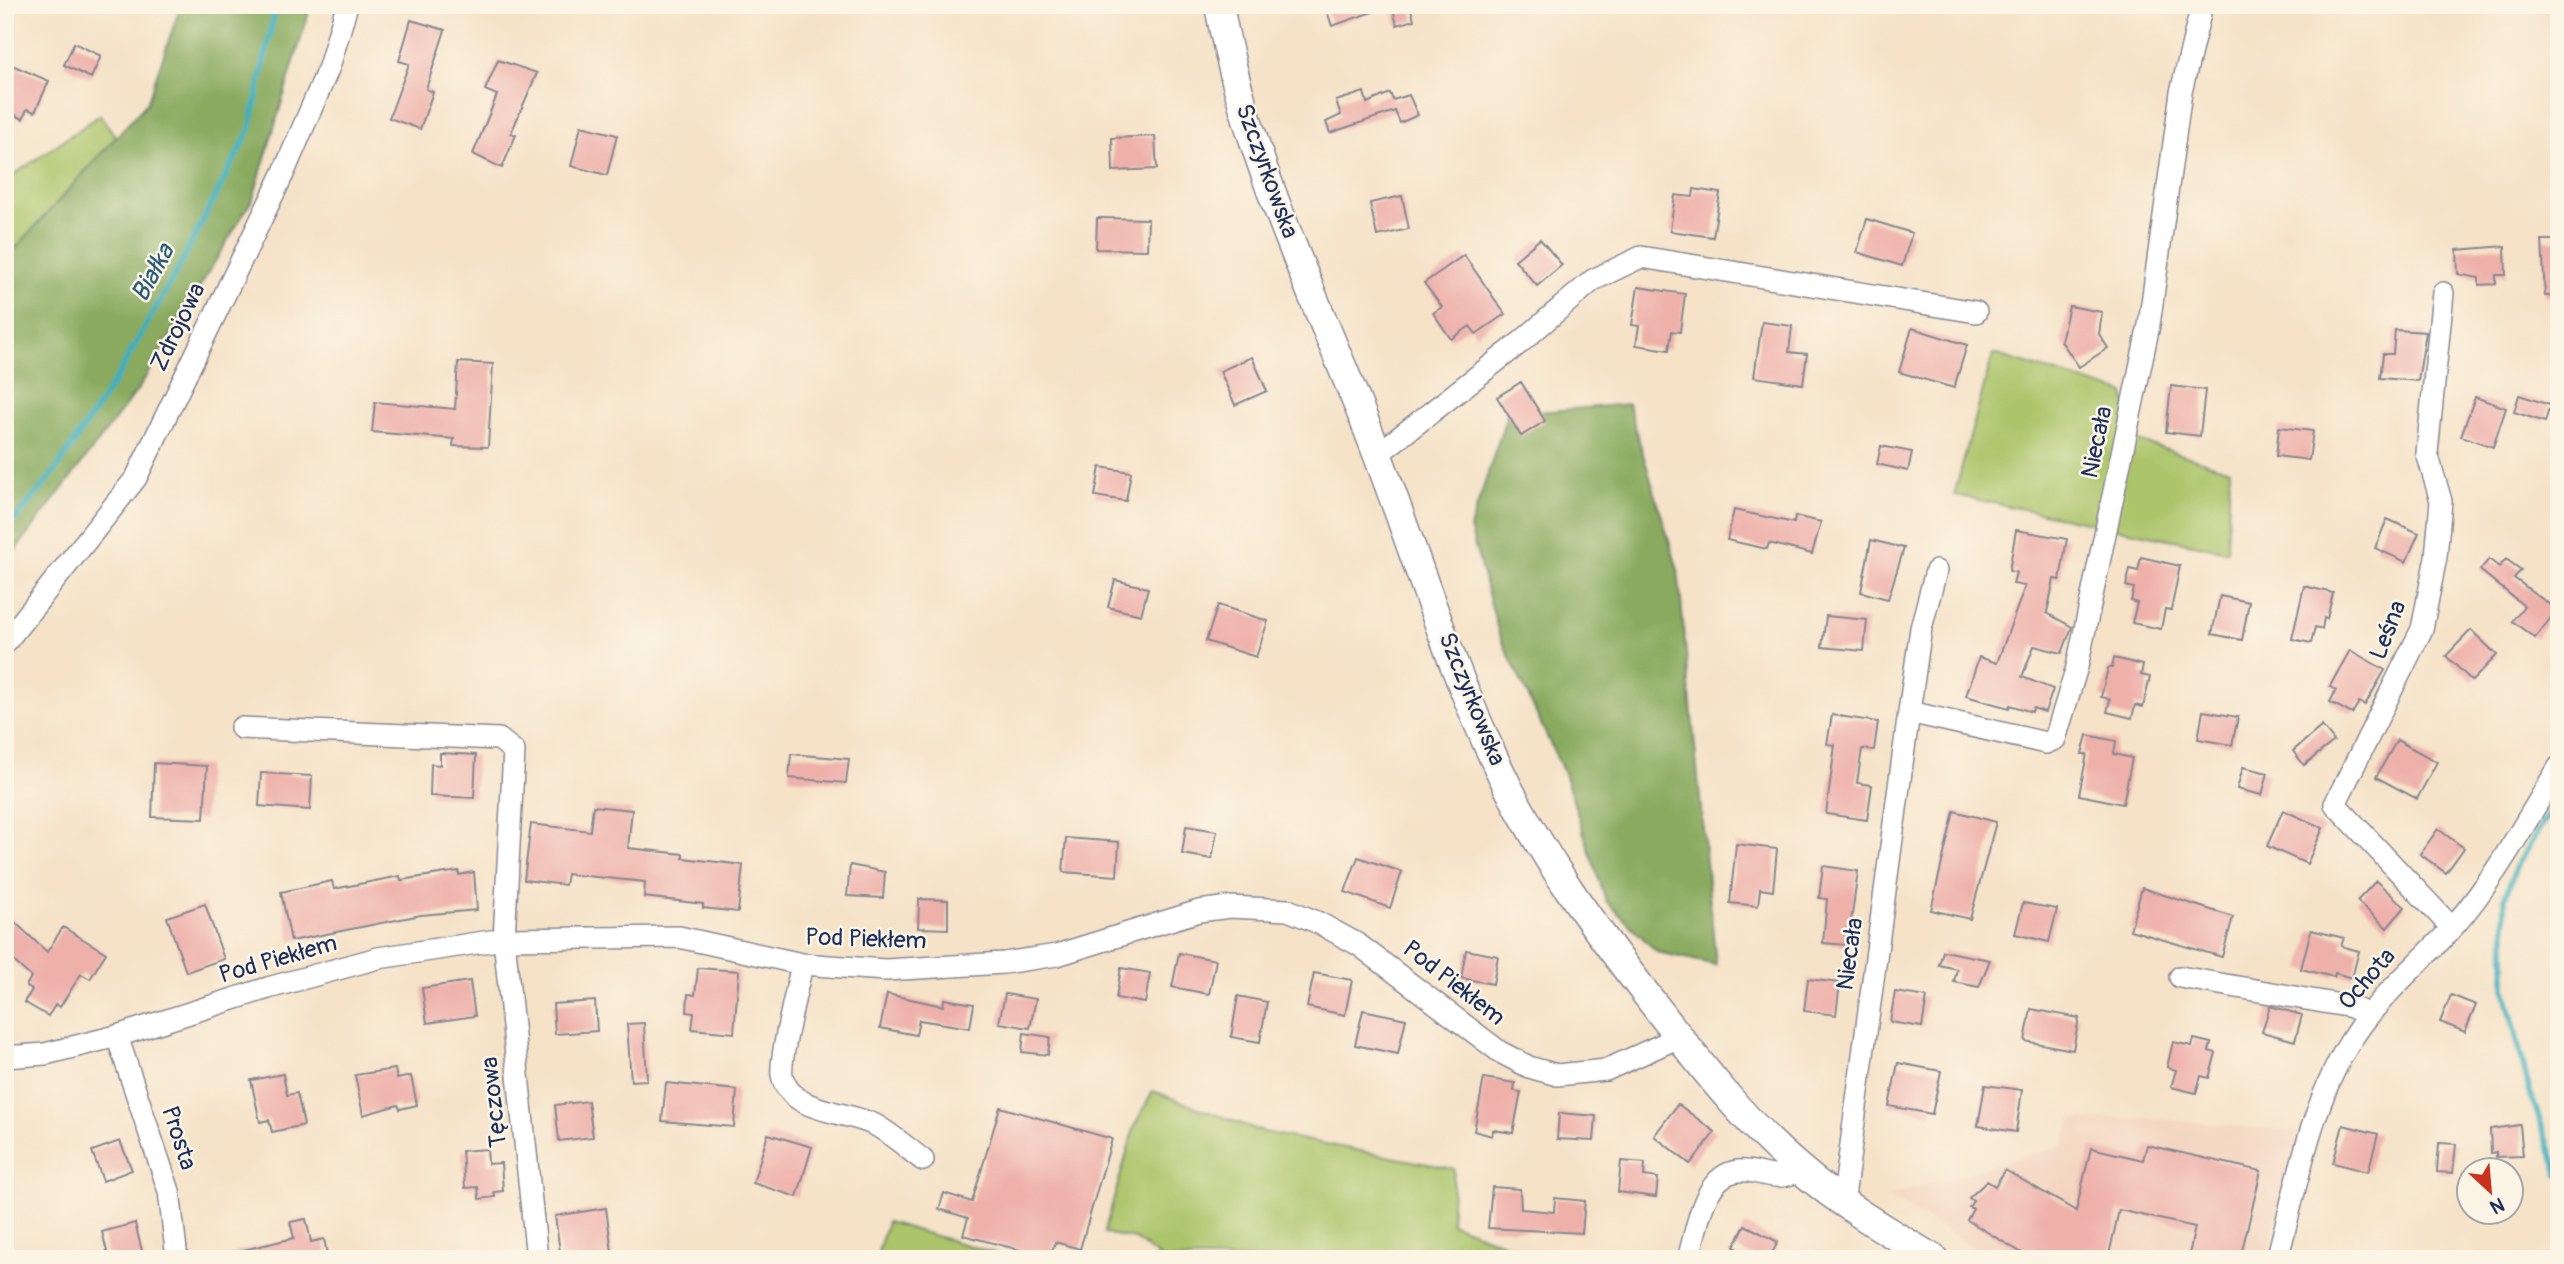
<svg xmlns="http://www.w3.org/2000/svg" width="2564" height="1264" viewBox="0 0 2564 1264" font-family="Pangolin,sans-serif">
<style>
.built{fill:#f3d4bf}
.green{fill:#acc56a;stroke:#647a64;stroke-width:2}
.forest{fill:#89aa5e;stroke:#526c5e;stroke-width:2}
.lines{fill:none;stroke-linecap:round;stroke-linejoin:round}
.stream{stroke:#40afbd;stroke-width:6}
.building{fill:#eeb1aa}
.minor-casing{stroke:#888892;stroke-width:24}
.major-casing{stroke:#888892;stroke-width:31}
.minor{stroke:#fff;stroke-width:21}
.major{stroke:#fff;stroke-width:28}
.labels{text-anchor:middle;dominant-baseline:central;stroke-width:5;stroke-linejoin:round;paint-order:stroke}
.street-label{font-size:24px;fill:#1b2f5e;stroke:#fcf5e5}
.water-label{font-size:26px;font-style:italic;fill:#285c7f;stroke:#fcf5e5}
</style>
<rect width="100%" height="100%" fill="#fcf5e5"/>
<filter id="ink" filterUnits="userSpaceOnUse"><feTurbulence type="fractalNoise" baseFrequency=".0143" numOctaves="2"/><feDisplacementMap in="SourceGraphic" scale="14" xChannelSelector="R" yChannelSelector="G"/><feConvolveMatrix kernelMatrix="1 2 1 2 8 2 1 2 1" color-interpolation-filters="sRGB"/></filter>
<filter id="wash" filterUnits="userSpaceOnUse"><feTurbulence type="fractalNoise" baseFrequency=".00686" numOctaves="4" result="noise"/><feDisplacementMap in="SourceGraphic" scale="28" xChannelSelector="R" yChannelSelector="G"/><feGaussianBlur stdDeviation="1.57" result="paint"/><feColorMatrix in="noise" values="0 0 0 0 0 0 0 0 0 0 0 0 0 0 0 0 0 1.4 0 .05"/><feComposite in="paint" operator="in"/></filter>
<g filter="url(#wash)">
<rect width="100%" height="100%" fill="#f5e2c7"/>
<path class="built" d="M2152 1118 2299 1132 2266 1259H1993L1887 1196 2064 1145 2072 1119Z"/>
<path class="green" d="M100 115 116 137 5 260V181Z
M1993 354 2124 393 2132 439 2230 470 2227 551 1954 495Z
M1153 1091 1263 1132 1454 1169 1451 1223 1524 1251 1523 1259H1162L1135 1239 1104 1233 1135 1125Z
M887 1222 1015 1259H876Z"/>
<path class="forest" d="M181 5H311L253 198 139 388 5 564V260L147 103Z
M1628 404 1678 570 1716 965 1657 952 1606 901 1564 773 1499 634 1470 528 1507 415Z"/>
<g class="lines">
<path class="stream" d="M5 532 55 471 117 377 181 263 250 129 276 5
M2559 796 2516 867 2505 897V989L2529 1089 2559 1175"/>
</g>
<g id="blocks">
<path class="building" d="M1325 5H1383L1384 8 1332 26Z
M1392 5H1410L1414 20 1397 25Z
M411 20 445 30 426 89 433 92 420 129 389 118 409 64 399 61Z
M74 43 101 56 91 78 64 65Z
M498 60 537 73 511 133 516 135 502 168 473 154 497 95 485 90Z
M5 62 49 81 35 112 27 109 23 119 5 111Z
M1364 92 1367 103 1390 93 1393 100 1409 95 1418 115 1400 123 1395 111 1330 133 1326 122 1341 115 1336 101Z
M581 126 617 135 607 175 571 166Z
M1155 136 1157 169 1113 171 1112 138Z
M1694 189 1720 193 1713 237 1670 231 1675 195 1693 197Z
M1402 196 1409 229 1377 236 1370 203Z
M1097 218 1148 219 1147 250 1096 249Z
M1867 219 1912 233 1902 266 1857 252Z
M1540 239 1562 265 1537 286 1515 260Z
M2542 240H2559V296H2545Z
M2505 246 2506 275H2496V284L2479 285V278L2458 274 2457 250Z
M1464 255 1505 314 1476 334 1470 326 1451 339 1433 313 1442 307 1424 283Z
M1638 287 1685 294 1680 332 1672 331 1669 350 1636 345 1639 326 1632 325Z
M2069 306 2102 312 2099 334 2108 348 2079 367 2061 341Z
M1762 322 1792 326 1789 352 1807 354 1803 384 1754 377Z
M1912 328 1967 345 1954 388 1899 372Z
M2395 330 2426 332 2418 381 2380 378 2383 354H2393Z
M1252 357 1267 391 1235 405 1220 371Z
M458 362 493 364 488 447 453 446 454 439 372 432 375 402 455 409Z
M1521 382 1545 421 1521 436 1497 397Z
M2171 386 2205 390 2200 436 2166 432Z
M2519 395 2550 405 2545 422 2514 412Z
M2475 397 2506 408 2493 447 2461 436Z
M2279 427 2313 431 2309 460 2276 456Z
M1881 446 1912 452 1908 471 1877 464Z
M1100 467 1131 472 1126 501 1095 496Z
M1734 510 1794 523 1795 516 1821 522 1812 554 1769 543 1767 549 1727 540Z
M2387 519 2419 533 2406 562 2375 548Z
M2016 530 2067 539 2060 580 2054 579 2047 613 2072 627 2062 653 2034 646 2022 677 2053 689 2045 712 2033 708 2032 712 2010 705 2009 708 1966 696 1979 657 1997 663 2025 586 2013 584 2016 572 2009 571Z
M1871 540 1904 548 1888 599 1861 592Z
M2141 557 2180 566 2171 610 2165 609 2161 629 2132 623 2137 603 2131 601 2134 588 2126 586 2130 569 2138 571Z
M2489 559 2499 567 2506 559 2521 570 2514 578 2557 610 2535 638 2512 621 2524 606 2480 570Z
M1115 580 1148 588 1141 615 1108 607Z
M2304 586 2333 593 2327 619 2324 618 2322 629 2315 627 2311 643 2292 639Z
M2220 596 2249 602 2242 640 2212 634Z
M1218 605 1268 621 1256 657 1206 641Z
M1826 616 1867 620 1864 651 1822 647Z
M2471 630 2497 655 2472 681 2446 656Z
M2350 650 2385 670 2365 705 2359 702 2352 714 2330 702 2336 690 2330 686Z
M2114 658 2143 665 2141 675 2150 677 2143 707 2135 705 2132 718 2107 712 2110 699 2101 697 2108 668H2112Z
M2203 711 2238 717 2232 745 2198 739Z
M1832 715 1878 722 1874 750 1862 749 1857 783 1872 785 1867 820 1826 814 1835 745 1827 744Z
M2322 726 2334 741 2304 765 2293 751Z
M2087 735 2116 741 2114 754 2132 758 2123 804 2079 795 2087 754H2082Z
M2397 740 2437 762 2417 799 2376 777Z
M440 753 476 755 474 798 430 796 431 764 440 765Z
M791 754 849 759 846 783 789 778Z
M154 763 207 766 204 819 152 817Z
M2243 767 2268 773 2262 795 2237 789Z
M261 773 312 776 310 810 259 806Z
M593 806 632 810 628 848 683 854V858L743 865 738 912 703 908V904L644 897 645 882 567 874 565 885 524 880 531 824 590 831Z
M2283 810 2323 828 2307 864 2267 846Z
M1954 811 1996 822 1970 919 1931 910Z
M1186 826 1217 831 1212 859 1182 854Z
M2438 829 2464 848 2446 873 2420 854Z
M1066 838 1119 842 1117 876 1063 872Z
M1736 844 1777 849 1773 891 1760 889 1758 906 1730 903Z
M1358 857 1402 872 1390 908 1345 892Z
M850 865 885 872 883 898 847 896Z
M1823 866 1858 871 1848 945 1823 943 1827 899 1819 898Z
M459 871V875L474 872 477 910 421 915 291 941 281 892 332 881 334 889 400 876 401 880Z
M2376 881 2405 907 2387 928 2357 901Z
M2142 888 2233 917 2222 957 2130 930Z
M919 899 948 900V929L918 928Z
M2023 903 2057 909 2049 942 2015 934Z
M205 904 224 959 186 972 167 917Z
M5 913 47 952 63 927 106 953 90 979 81 974 60 1007 56 1004 48 1016 24 1002 32 990 26 986 31 977 5 953Z
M2311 930 2344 938 2341 946 2359 951 2352 978 2335 973 2334 977 2301 969Z
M1466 950 1498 956 1493 984 1461 978Z
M1943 951 1990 960 1979 987 1954 982 1957 969 1939 965Z
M1179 953 1216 960 1209 994 1172 987Z
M698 968 739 971 734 1033 692 1029 694 1013 687 1012 688 994 695 995Z
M1121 968 1150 973 1145 1003 1116 998Z
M1314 973 1352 980 1345 1015 1307 1007Z
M1808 979 1840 983 1836 1015 1804 1011Z
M470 981 475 1016 427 1023 422 988Z
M1895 992 1927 997 1922 1027 1890 1022Z
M887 994 943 1006 944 999 974 1004 970 1028 919 1020 916 1035 880 1028Z
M1005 994 1036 999 1030 1028 999 1023Z
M2451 995 2476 1005 2465 1032 2440 1022Z
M1238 996 1267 1002 1260 1042 1231 1037Z
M595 1001 597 1031 555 1034 553 1004Z
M2270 1006 2302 1015 2295 1041 2262 1032Z
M2031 1009 2079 1018 2073 1050 2025 1041Z
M1363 1010 1406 1019 1398 1054 1355 1045Z
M644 1023 647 1080 631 1081 627 1024Z
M1024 1033 1050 1037 1048 1055 1022 1052Z
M2194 1039 2211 1043 2209 1051 2216 1053 2209 1078 2201 1076 2196 1093 2171 1087 2176 1070 2167 1067 2173 1042 2192 1046Z
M1898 1063 1941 1071 1932 1114 1889 1106Z
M395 1069 397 1079 411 1076 417 1105 400 1109 398 1105 363 1115 355 1075Z
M283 1074 287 1095 297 1093 304 1125 272 1132 269 1120 260 1122 251 1080Z
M1484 1078 1515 1083 1514 1091 1521 1092 1513 1133 1493 1130 1492 1136 1474 1131Z
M666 1083 737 1090 734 1127 662 1121Z
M1985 1085 2022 1090 2016 1132 1978 1126Z
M588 1101 593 1137 559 1141 555 1105Z
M1678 1104 1715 1132 1690 1164 1654 1136Z
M1000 1107 1112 1139 1080 1249 1055 1242 1050 1258 963 1235 968 1218 939 1209 944 1193 972 1202Z
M1559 1113 1596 1116 1594 1141 1557 1139Z
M2343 1125 2378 1134 2368 1172 2333 1163Z
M2520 1125 2523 1156 2496 1157V1152L2491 1153 2490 1129Z
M768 1134 812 1147 797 1197 753 1183Z
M120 1141 132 1170 103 1181 92 1151Z
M2439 1143 2456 1144 2453 1173 2437 1172Z
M2147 1145 2261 1171 2240 1259H2188L2195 1227 2119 1210 2108 1259H2032L1967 1220 1973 1209 1969 1207 1973 1201 1969 1198 1987 1181 1995 1186 2005 1170 2076 1211 2091 1148 2143 1160Z
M487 1149 488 1164 501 1163 503 1191 494 1192 495 1197 479 1199 478 1187 465 1188 462 1151Z
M1621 1161 1645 1163 1644 1176 1658 1178 1656 1197 1618 1192Z
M1492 1187 1520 1189 1521 1209 1554 1212 1555 1198 1585 1201 1582 1233 1488 1228Z
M606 1208 613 1259H561L555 1216Z
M306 1219 311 1242 324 1239 328 1259H235V1252L294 1238 290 1222Z
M135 1223 144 1259H109L102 1232Z
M1745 1225 1778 1242 1769 1259H1757L1734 1247Z"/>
</g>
</g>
<g filter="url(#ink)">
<use href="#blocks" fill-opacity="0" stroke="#888892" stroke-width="2"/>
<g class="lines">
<defs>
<path id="minor" d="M2443 293 2427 453 2441 501 2436 557 2422 629 2335 804 2452 928
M1378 454 1521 342 1593 280 1641 257 1976 312
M5 643 136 478 283 174 329 67 347 5
M1909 712 1921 628 1936 571
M241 728 499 739 514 751 504 939 537 1259
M802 964C798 985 779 1060 782 1075 789 1113 845 1110 875 1125 892 1134 908 1149 923 1160
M2180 977 2352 1007 2368 1015
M117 1036 169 1191 177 1259
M5 1057 45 1054 117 1036 268 988 378 958 504 939 679 937 802 964 885 970 1004 963 1057 955 1199 911 1230 907 1288 910 1319 923 1359 945 1500 1052 1529 1067 1557 1075 1606 1070 1679 1037
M1843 1204 1909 712 2046 743 2055 739 2077 667 2149 325 2181 92 2202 5
M1688 1259C1699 1223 1704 1161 1754 1172 1773 1177 1783 1179 1801 1170
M2277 1259C2297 1186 2310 1106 2350 1042 2378 996 2418 966 2453 927 2495 879 2526 821 2559 767"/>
<path id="major" d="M1219 5C1245 152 1311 288 1366 425 1411 538 1445 656 1497 765 1539 854 1596 930 1656 1007 1699 1063 1744 1122 1799 1168 1840 1204 1887 1231 1934 1259"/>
</defs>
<use href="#minor" class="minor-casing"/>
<use href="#major" class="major-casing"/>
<use href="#minor" class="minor"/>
<use href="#major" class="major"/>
</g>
</g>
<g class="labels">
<g class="street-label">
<text transform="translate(1267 171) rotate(70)">Szczyrkowska</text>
<text transform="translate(178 327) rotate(-64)">Zdrojowa</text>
<text transform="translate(2097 442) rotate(-78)">Niecała</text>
<text transform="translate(2388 630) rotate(-69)">Leśna</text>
<text transform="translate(1472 699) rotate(68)">Szczyrkowska</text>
<text transform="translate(866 939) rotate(2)">Pod Piekłem</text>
<text transform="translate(1850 954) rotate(-82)">Niecała</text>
<text transform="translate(278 959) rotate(-16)">Pod Piekłem</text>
<text transform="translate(2367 979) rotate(-49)">Ochota</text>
<text transform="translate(1454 983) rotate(38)">Pod Piekłem</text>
<text transform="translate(494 1102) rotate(-96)">Tęczowa</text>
<text transform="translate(179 1138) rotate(72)">Prosta</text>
</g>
<g class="water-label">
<text transform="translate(153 273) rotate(-61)">Białka</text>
</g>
</g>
<rect width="2564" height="1264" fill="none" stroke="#fcf5e5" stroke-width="28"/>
<g transform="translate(2490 1191) rotate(154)"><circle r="33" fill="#fcf5e5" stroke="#a2a6af" stroke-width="2"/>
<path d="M0-5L12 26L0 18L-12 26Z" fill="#c8321e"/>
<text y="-10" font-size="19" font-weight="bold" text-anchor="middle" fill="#1b2f5e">N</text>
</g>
</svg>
